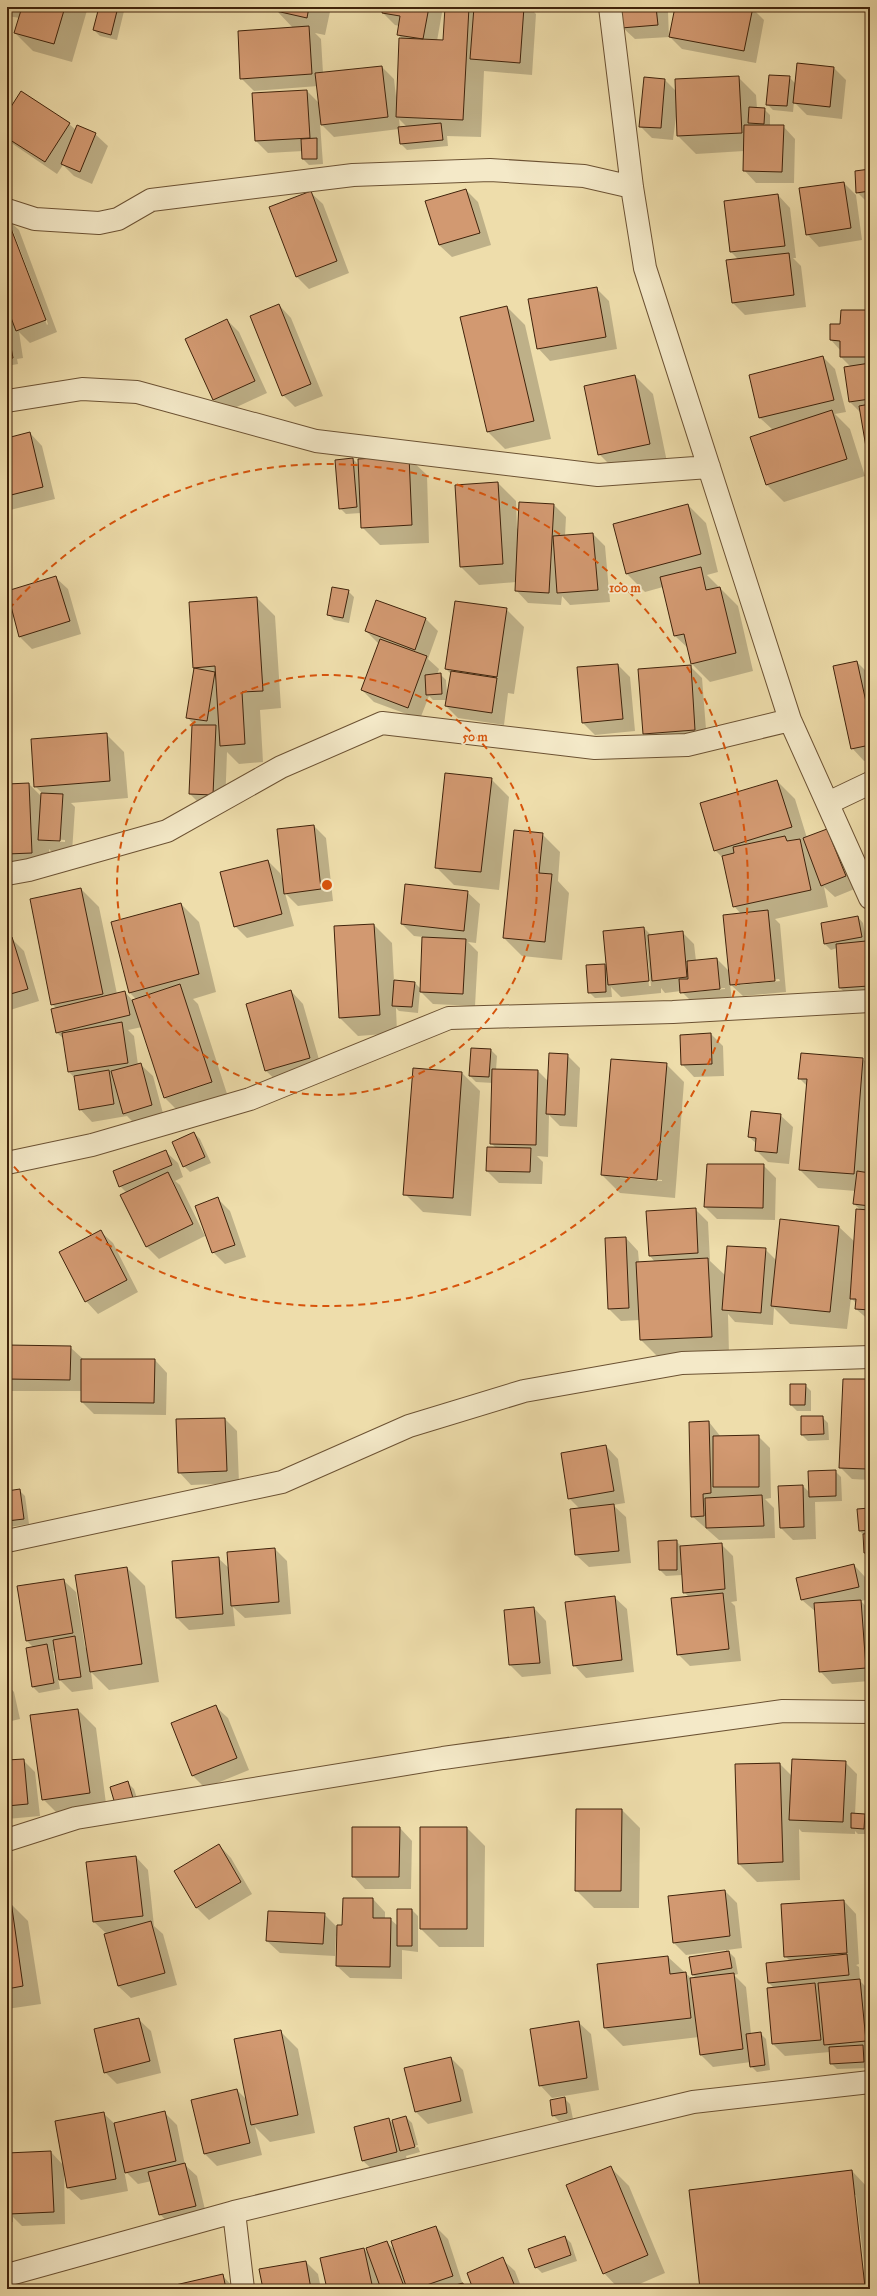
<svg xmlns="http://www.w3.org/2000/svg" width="877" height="2296" viewBox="0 0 877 2296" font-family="'IM FELL Great Primer',serif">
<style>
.shadow{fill:#0003;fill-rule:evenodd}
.building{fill:#d29971;stroke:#40230b}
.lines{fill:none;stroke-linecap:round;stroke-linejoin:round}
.minor-casing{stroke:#6c5233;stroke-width:24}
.minor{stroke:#f4e9c8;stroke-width:22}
.ring{fill:none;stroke:#d7540c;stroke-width:2;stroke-dasharray:7 5}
.centre{fill:#d7540c;stroke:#f4e9c8;stroke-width:2}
.ring-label{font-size:12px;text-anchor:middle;font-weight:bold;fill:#d7540c;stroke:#f4e9c8;stroke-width:3.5;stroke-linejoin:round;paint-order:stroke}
</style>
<rect width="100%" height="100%" fill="#eeddab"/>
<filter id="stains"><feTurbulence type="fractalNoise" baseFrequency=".005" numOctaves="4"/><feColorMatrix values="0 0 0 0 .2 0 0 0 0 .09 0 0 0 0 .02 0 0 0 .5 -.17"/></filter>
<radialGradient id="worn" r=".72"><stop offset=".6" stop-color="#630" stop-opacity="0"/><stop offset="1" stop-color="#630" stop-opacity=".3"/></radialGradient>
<path class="shadow" d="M7 7H21V12L23 7H88L72 62 33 51 15 33 20 18 7 16Z
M100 7H125L117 40 100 36 94 30Z
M278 7H331L325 35 315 33 321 39 323 73 382 67 394 79 396 97 403 40 398 34 399 26 395 25 383 13 384 7H443L437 41 444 42 446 7H468L474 13 475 7H529L536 14 532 75 484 71 481 137 447 136 448 146 407 150 401 144 399 129 334 137 320 123 323 164 309 165 303 159V151L268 153 256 141 307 91 320 104 318 86 254 91 241 78 293 28 277 11ZM399 119 408 128H400Z
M621 7H663L668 12 669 37 676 7 752 8 764 20 756 63 682 49 670 37 635 39 622 27Z
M834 68 846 80 842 119 807 115 794 102 793 112 773 110 767 104 789 77 796 84Z
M738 77 756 95 757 108 764 109 770 115V126H783L795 139 794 183H756L744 170V151L696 154 678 136 677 109 673 140 652 138 640 126 665 80 676 91Z
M7 115 69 124 76 130 95 134 108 146 92 184 74 176 63 165 57 174 10 142 7 140Z
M870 170V205L857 192Z
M844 183 856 195 862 240 819 247 807 234Z
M466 190 478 202 491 245 452 257 439 245 426 202Z
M310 192 323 204 349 273 309 289 297 277Z
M778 195 790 208 796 258H793L801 266 806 307 745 315 733 303 739 260 731 252 725 202Z
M7 219 19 230 57 332 30 343 19 332 23 358 17 359 18 364 7 366ZM11 231H13L48 324 47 325Z
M597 289 609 301 617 349 550 361 538 348Z
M279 305 291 318 323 396 295 407 283 395Z
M507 307 525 325 551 439 505 449 487 431Z
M870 311V455L867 452 861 413 850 402 851 367 841 357V351L831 340 841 325Z
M227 320 239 332 267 393 226 412 214 400 186 339Z
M823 357 835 369 846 412 835 414 850 429 865 476 784 502 766 484 773 430 760 418 750 376Z
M635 376 653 394 667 462 617 472 599 454Z
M30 433 42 446 55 499 10 510 7 507V439Z
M408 457 427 475 429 543 380 545 362 527 361 513 346 514 340 508 353 459 359 465Z
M498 483 516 501 517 529 554 505 566 517 565 536 593 534 605 546 610 602 570 605 562 596 561 605 528 603 516 590V582L479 585 461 567Z
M688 505 706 523 718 572 707 575 738 606 753 671 710 682 692 664 689 649 675 636 663 587 645 592 627 574Z
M55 577 68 589 81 634 32 649 20 637 7 592Z
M348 591 354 597 349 623 334 620 328 614Z
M257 598 275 616 281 708 260 710 263 762 239 764 227 752 225 807 202 806 190 794 195 726 187 717 194 668Z
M377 601 426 619 438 631 428 659 439 669 437 675 440 674 446 680 447 693 451 674 446 669 506 609 524 627 514 694 508 693 504 725 458 718 446 706 447 700H433L429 696 420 719 374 702 362 690 379 644 366 631Z
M857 662 869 674 870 680V759L864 761 852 748Z
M618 665 630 677 635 731 595 735 583 723Z
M690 666 702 678 707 742 656 745 644 733Z
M106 734 124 752 128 798 71 803 75 807 72 852 51 851 49 849 50 870 7 872V785L29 784 41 796 42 793 35 786ZM51 839 65 840V842L51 841Z
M491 779 509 797 499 890 454 885 436 867Z
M777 781 795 799 807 838 827 830 839 842 857 888 835 897 824 887 828 907 775 919 780 924 786 992 743 996 730 984 732 1001 694 1004 681 991 665 993 661 988V993L621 997 611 987 612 997 595 998 589 992 605 965 608 968 644 928 651 935 682 932 694 944 696 961 717 959 729 971 741 914 734 906 724 859 715 850ZM644 940H646L651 986H649ZM779 979 780 981 740 985V983ZM725 988V989L692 992 696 990Z
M314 826 326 838 333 901 298 906 285 893 294 926 247 938 235 926 268 861 280 873 284 884Z
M542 834 560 852 558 881 569 893 562 960 522 956 504 938Z
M406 885 467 892 480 904 476 943 468 942 478 952 475 1006 433 1004 420 991 418 1013 399 1011 396 1008 397 1033 358 1036 340 1018 374 925 392 943 394 981 414 982 421 989 423 937 414 936 402 924Z
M81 889 99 907 117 994 125 992 133 1001 137 1000 130 993 181 904 199 922 216 992 193 999 198 1004 229 1100 183 1116 165 1098 142 1027 128 1030 134 1036 138 1065 140 1064 153 1076 164 1117 136 1125 127 1116 92 1122 80 1109 76 1079 69 1072 64 1039 57 1033V1009L52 1004Z
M858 917 863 923 867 944 870 946V999L853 1000 840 988 837 948 831 950 825 944Z
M12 939 24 951 39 1001 7 1011V940Z
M291 991 303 1004 322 1070 279 1083 266 1071 247 1005Z
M711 1034 723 1046 724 1076 694 1077 682 1064Z
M491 1050 497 1056 496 1070 538 1071 549 1082 567 1055 580 1068 577 1127 560 1126 549 1115 548 1157 537 1156 543 1162 542 1184 499 1183 487 1171 496 1148 491 1143 493 1083 476 1082 470 1076Z
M863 1059 870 1066V1321L856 1309 857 1304 851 1298 847 1329 790 1324 774 1308 773 1325 735 1322 728 1314 729 1354 659 1358 641 1340 640 1320 621 1321 609 1309 606 1239 626 1238 638 1251 639 1262H655L650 1256 647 1212 695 1209 708 1222 710 1261 726 1276 765 1249 777 1261 781 1220 839 1227 855 1242 861 1210 854 1204 856 1191 818 1188 800 1170 807 1086 799 1078Z
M611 1060 666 1064 684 1082 675 1198 620 1193 602 1175ZM620 1176 662 1180V1181L620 1178Z
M462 1073 480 1091 471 1216 423 1212 405 1194Z
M780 1115 793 1127 789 1164 768 1162 756 1150 757 1144 749 1137Z
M194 1133 200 1139 211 1163 190 1172 184 1166Z
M165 1151 178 1163 183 1177 175 1181 180 1185 205 1236 159 1259 147 1247 122 1195 127 1193 120 1186Z
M763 1165 776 1178 775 1220 717 1219 705 1207Z
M218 1199 230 1211 246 1257 225 1264 213 1252Z
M100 1231 113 1243 138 1292 98 1314 86 1301Z
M7 1346 70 1347 83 1359 155 1360 167 1373 166 1415 94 1414 82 1402V1391H7Z
M870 1380V1480L852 1479 840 1467Z
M805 1385 811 1391V1411H797L791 1405Z
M822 1417 828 1423 829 1440 808 1441 802 1435Z
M225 1419 237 1431 239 1483 191 1485 179 1472Z
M709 1422 721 1437 758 1436 770 1448 771 1498 765 1499 774 1508 775 1538 719 1540 692 1516 690 1423Z
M606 1446 618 1459 625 1503 613 1505 626 1517 631 1563 589 1567 576 1555 571 1510 580 1509 569 1498Z
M835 1471 841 1477 842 1501 815 1502 816 1539 793 1540 781 1528 803 1486 810 1493Z
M19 1490 25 1496 29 1524 10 1527 7 1523V1492Z
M870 1509V1558L865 1553 864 1536 860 1531Z
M676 1541 682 1547 721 1544 733 1556 737 1601 731 1602 735 1606 741 1661 690 1666 678 1654 689 1597 684 1592 682 1575 666 1576 660 1570Z
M275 1549 287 1561 291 1614 245 1618 233 1607 235 1626 189 1630 177 1618 218 1558 230 1569Z
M854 1565 866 1578 870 1595V1599L861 1601 870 1611V1681L832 1684 820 1671 816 1612 802 1600 798 1578Z
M127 1568 145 1586 159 1682 109 1690 91 1672 93 1689 72 1692 60 1680 55 1650 53 1651 60 1689 39 1693 33 1687 34 1648 27 1641 63 1580 76 1592 85 1647 88 1650Z
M614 1597 627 1609 634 1672 586 1678 574 1665Z
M534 1608 546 1621 551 1674 522 1677 510 1665Z
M7 1684 14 1692 20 1719 7 1722Z
M215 1706 228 1718 249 1770 205 1788 193 1776 172 1724Z
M78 1710 96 1728 107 1811 61 1817 43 1799Z
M23 1760 35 1772 40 1816 7 1819V1761Z
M845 1762 857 1774 855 1814 864 1815 870 1820V1834H858L855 1831V1834L802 1832 799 1829 800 1880 757 1882 739 1864 780 1764 792 1776Z
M128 1783 134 1789 139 1804 111 1788Z
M577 1810H622L640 1828 639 1908H594L576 1890Z
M400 1828 412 1841 411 1889H365L353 1876Z
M467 1828 485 1846 484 1947H439L421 1929Z
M219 1845 231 1858 252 1894 209 1920 197 1908 175 1871Z
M136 1857 148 1870 154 1926 163 1934 177 1985 131 1998 118 1986 107 1934 94 1922Z
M725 1891 737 1903 742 1948 727 1950 735 1958 738 1974 734 1975 746 1987 751 2034 760 2033 766 2039 770 2070 757 2072 751 2066V2062L713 2067 701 2055 699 2037 623 2046 605 2028 668 1957 692 1979H697L693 1975 726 1952V1950L686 1955 674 1943Z
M373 1899 385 1912V1919H390L398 1926 412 1910 418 1916V1952L402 1950V1979L350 1978 337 1966 338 1936H336L335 1956 280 1953 267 1941 324 1914 338 1928 343 1926Z
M844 1901 856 1914 859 1964 856 1965 859 1967 860 1981 870 1991V2054L869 2068 837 2069 831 2063 830 2052 785 2056 773 2044 768 1989 774 1988 769 1983 767 1964 790 1961 785 1956Z
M7 1903H10L28 1921 41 2004 7 2009Z
M138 2019 151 2031 161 2073 117 2084 105 2072Z
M578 2022 591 2034 599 2090 552 2098 540 2085Z
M280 2031 298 2049 315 2133 270 2142 255 2127 262 2155 217 2166 205 2154 237 2090 247 2100Z
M451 2058 463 2070 473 2113 428 2124 416 2112 406 2069Z
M564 2098 570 2104 573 2119 559 2121 553 2115Z
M164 2112 177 2125 185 2165 197 2176 207 2218 172 2227 160 2214 152 2181 138 2184 124 2170 128 2191 81 2200 68 2188 64 2167 65 2224 22 2226 13 2217V2222L7 2223V2161L51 2152 64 2166 103 2113 115 2124Z
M406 2117 412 2123 418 2145 405 2148V2150L418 2147 420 2152 406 2156 408 2164 375 2172 362 2160 388 2119 395 2125Z
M611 2168 629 2186 665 2273 628 2289H619L604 2273Z
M852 2171 870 2190V2289H867L856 2195H854L865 2289H701Z
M436 2227 448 2239 463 2285 467 2289H328L364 2249 370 2255 386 2242 395 2250Z
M565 2237 571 2243 577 2261 542 2273 536 2267Z
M502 2259 515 2271 522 2289H474Z
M306 2262 318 2274 321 2289H264Z
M222 2275 235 2289H172Z"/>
<path class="building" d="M22 7H65L54 44 14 33Z
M99 7H118L111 35 93 30Z
M277 7H309L307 18 276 11Z
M383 7H429L423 39 397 35 400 16 382 13Z
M445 7H469L463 120 396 117 399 38 443 40Z
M474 7H524L520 63 470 59Z
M620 7H656L658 25 621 28Z
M675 7H753L744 51 669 37Z
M309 26 312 74 240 79 238 31Z
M797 63 834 67 830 107 793 103Z
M382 66 388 117 321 125 315 73Z
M769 75 790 76 787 106 766 105Z
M739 76 742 133 677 136 675 79Z
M644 77 665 79 661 128 639 127Z
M307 90 310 138 255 141 252 93Z
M21 91 70 123 45 162 7 138V113Z
M749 107 765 108 764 124 748 123Z
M441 123 443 140 400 144 398 127Z
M77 125 96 133 80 172 61 164Z
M744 125H784L782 172 743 171Z
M317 138V159H302L301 139Z
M870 169V191L856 193 855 171Z
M844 182 851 228 806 235 799 188Z
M466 189 480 233 439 245 425 201Z
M311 191 337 261 296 277 269 207Z
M868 193H870V213Z
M778 194 785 246 730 252 724 201Z
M7 218 46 320 16 331 7 307Z
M789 253 794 295 732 303 726 260Z
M597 287 606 337 537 349 528 299Z
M279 304 311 384 282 396 250 316Z
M507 306 534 421 487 432 460 317Z
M841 310H870V357H840V341L830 340V324H840Z
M227 319 255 381 213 400 185 339Z
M7 342H10L13 358 7 359Z
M823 356 834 400 759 418 749 375Z
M870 363V399L849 402 844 367Z
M635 375 650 444 598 455 584 386Z
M870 404V452L867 453 859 406Z
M832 410 847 459 766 485 750 437Z
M30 432 43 487 7 496V438Z
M409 456 412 525 361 528 358 459Z
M353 458 357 507 339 509 335 460Z
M498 482 503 564 460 567 455 485Z
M519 502 554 504 549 593 515 591Z
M688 504 701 554 626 574 613 524Z
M593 533 598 590 557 593 553 536Z
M701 567 706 590 720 587 736 653 691 664 684 634 674 636 660 577Z
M56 576 70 621 19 637 7 591Z
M332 587 349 590 343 618 327 615Z
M257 597 263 691 242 692 245 744 220 746 215 666 193 668 189 602Z
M376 600 426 618 415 650 365 631Z
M455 601 507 608 497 677 445 669Z
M380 639 427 656 408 708 361 690Z
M857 661 870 720V745L851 749 833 666Z
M618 664 623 719 582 723 577 667Z
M691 665 695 730 643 734 638 669Z
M194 668 215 672 207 721 186 718Z
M451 671 497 678 492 713 445 706Z
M441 673 442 694 426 695 425 675Z
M192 725H216L213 795 189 794Z
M107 733 110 781 34 787 31 739Z
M445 773 492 778 481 872 435 868Z
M777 780 792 827 714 851 700 803Z
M29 783 32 853 7 854V784Z
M41 793 63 794 60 841 38 840Z
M314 825 321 889 284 894 277 829Z
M827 829 846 876 821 886 803 838Z
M514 830 543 833 539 873 552 874 545 942 503 938Z
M785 836 787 841 800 839 811 890 733 907 722 856 734 853 733 847Z
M268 860 282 914 234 927 220 872Z
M405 884 468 891 464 931 401 924Z
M81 888 103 994 51 1005 30 899Z
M181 903 199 974 129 993 111 922Z
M768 910 775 981 730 985 723 915Z
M858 916 862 937 824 944 821 923Z
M374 924 380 1015 339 1018 334 926Z
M644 927 649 981 608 985 603 931Z
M683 931 687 977 652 981 648 935Z
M12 937 28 989 7 995V939Z
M422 937 466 939 463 994 420 992Z
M866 941 869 986 839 988 836 944Z
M717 958 720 989 680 993 679 979H688L687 961Z
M605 964 606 992 588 993 586 965Z
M394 980 415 982 412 1007 392 1006Z
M180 984 212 1082 164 1098 132 1000Z
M291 990 310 1058 265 1071 246 1004Z
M125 991 130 1015 56 1033 51 1009Z
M122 1022 128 1063 68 1072 62 1033Z
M711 1033 712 1064 681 1065 680 1035Z
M471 1048 491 1049 489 1077 469 1076Z
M549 1053 568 1054 565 1115 546 1114Z
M801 1053 863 1058 854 1174 799 1170 807 1079H798Z
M611 1059 667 1063 657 1180 601 1175Z
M141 1063 152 1105 123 1114 111 1071Z
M413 1068 462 1072 453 1198 403 1195Z
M492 1069 538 1070 536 1145 490 1144Z
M109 1070 114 1104 79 1110 74 1076Z
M751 1111 781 1114 777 1153 755 1151 756 1138 748 1137Z
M194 1132 205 1157 183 1167 172 1142Z
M487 1147 531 1148 530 1172 486 1171Z
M166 1150 172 1165 119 1187 113 1171Z
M707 1164H764L763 1208 704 1207Z
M857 1171 870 1173V1206L853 1204Z
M168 1172 193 1224 146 1247 120 1195Z
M218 1197 235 1245 212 1253 195 1206Z
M696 1208 698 1253 649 1256 646 1211Z
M856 1209 870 1210V1310L855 1309 856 1299H850Z
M780 1219 839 1226 830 1312 771 1306Z
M101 1230 127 1280 85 1302 59 1252Z
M626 1237 629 1308 608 1309 605 1238Z
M727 1246 766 1248 761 1313 722 1310Z
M708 1258 712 1337 640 1340 636 1262Z
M7 1345 71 1346 70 1380 7 1379Z
M81 1359H155L154 1403 81 1402Z
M843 1379H870V1451H867V1469L839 1468Z
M790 1384H806L805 1405H790Z
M801 1416H823L824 1434 801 1435Z
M225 1418 227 1471 178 1473 176 1419Z
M709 1421 711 1493 703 1494 704 1516 691 1517 689 1422Z
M759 1435V1487H713V1436Z
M606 1445 614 1491 568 1499 561 1453Z
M836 1470V1496L809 1497 808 1471Z
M803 1485 804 1527 780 1528 778 1486Z
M20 1489 24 1519 7 1521V1491Z
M762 1495 764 1526 706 1528 705 1498Z
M614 1504 619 1551 575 1555 570 1509Z
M870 1508V1530L859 1531 857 1509Z
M870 1533V1553H864L863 1534Z
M677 1540V1570H659L658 1541Z
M722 1543 725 1589 683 1593 680 1546Z
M275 1548 279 1602 231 1606 227 1552Z
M219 1557 223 1614 176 1618 172 1561Z
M854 1564 859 1587 801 1600 796 1578Z
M127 1567 142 1664 90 1672 75 1575Z
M64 1579 73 1633 26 1641 17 1586Z
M723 1593 729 1649 677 1655 671 1598Z
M615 1596 622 1660 573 1666 565 1602Z
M861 1600 866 1668 819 1672 814 1603Z
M534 1607 540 1663 509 1665 504 1610Z
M75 1636 81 1677 59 1680 53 1640Z
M47 1644 54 1683 32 1687 26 1648Z
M216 1705 237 1758 192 1776 171 1723Z
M78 1709 90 1793 42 1800 30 1715Z
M24 1759 28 1804 7 1806V1760Z
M792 1759 846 1761 843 1822 789 1820Z
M780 1763 783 1862 738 1864 735 1764Z
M128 1781 133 1798 115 1804 110 1787Z
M576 1809H622L621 1891H575Z
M851 1813 865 1814 864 1829 851 1828Z
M352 1827H400L399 1877H352Z
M420 1827H467V1929H420Z
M219 1844 241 1882 196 1908 174 1871Z
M136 1856 143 1916 93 1922 86 1862Z
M725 1890 730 1936 673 1943 668 1896Z
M343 1898H373V1918H391L390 1967 336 1966 337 1925H342Z
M844 1900 847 1953 784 1957 781 1904Z
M11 1901 23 1986 7 1989V1902Z
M397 1909H412V1946H397Z
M268 1911 325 1913 323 1944 266 1941Z
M151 1921 165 1973 118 1986 104 1934Z
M729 1951 732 1968 692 1975 689 1957Z
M847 1954 849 1975 768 1983 766 1963Z
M668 1956 670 1974 686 1972 691 2018 604 2028 597 1964Z
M734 1973 743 2049 700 2055 690 1978Z
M860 1979 866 2041 824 2045 818 1983Z
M815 1983 821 2040 772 2044 767 1988Z
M139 2018 150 2061 104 2073 94 2029Z
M579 2021 587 2078 539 2086 530 2029Z
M281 2030 298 2115 251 2125 234 2039Z
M761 2032 765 2065 750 2067 746 2034Z
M863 2045 864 2062 830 2064 829 2047Z
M451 2057 461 2101 415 2112 404 2068Z
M237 2089 250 2143 204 2154 191 2100Z
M565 2097 567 2113 552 2116 550 2100Z
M165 2111 176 2161 125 2173 114 2123Z
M104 2112 116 2179 67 2188 55 2121Z
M406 2116 415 2147 400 2151 392 2120Z
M389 2118 397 2152 362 2161 354 2127Z
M51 2151 54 2212 9 2214 7 2153Z
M185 2163 196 2206 159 2215 148 2172Z
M611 2166 648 2255 603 2274 566 2185Z
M852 2170 865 2287 848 2289H700L689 2190Z
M436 2226 453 2276 415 2289H407L391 2241Z
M565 2236 571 2255 535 2268 528 2249Z
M387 2241 405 2289H381L366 2248Z
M364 2248 373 2289H327L320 2258Z
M503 2257 516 2289H473L467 2273Z
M306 2261 311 2289H263L259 2269Z
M223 2274 226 2289H171V2286Z
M463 2283 464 2289H440Z"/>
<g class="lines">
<defs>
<path id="minor" d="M610 7 632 187 645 268 790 720 870 898
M7 210 35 219 99 223 118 219 151 200 353 175 490 170 584 176 632 187
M7 401 82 389 137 392 316 441 598 475 709 467
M828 803 870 783
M7 874 29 870 167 831 281 767 382 723 595 748 687 745 790 720
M7 1163 92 1145 250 1099 449 1018 673 1012 870 1001
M7 1541 282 1482 409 1426 524 1391 682 1363 870 1357
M7 1840 76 1818 443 1758 783 1711 870 1712
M234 2212 243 2289
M7 2275 234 2212 693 2102 870 2082"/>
</defs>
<use href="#minor" class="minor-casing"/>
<use href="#minor" class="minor"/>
</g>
<g class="ring">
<circle cx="327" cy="885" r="210"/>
<path d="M9 609A421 421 0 1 1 9 1161"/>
</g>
<circle cx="327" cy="885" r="6" class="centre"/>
<g class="ring-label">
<text x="625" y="592">100 m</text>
<text x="475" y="741">50 m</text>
</g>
<rect width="877" height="2296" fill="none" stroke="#eeddab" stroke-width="24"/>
<rect x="8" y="8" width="861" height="2280" fill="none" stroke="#40230b" stroke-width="2"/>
<rect x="12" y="12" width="853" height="2272" fill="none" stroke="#40230b"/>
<rect width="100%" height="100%" filter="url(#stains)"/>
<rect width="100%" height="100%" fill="url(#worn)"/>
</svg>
